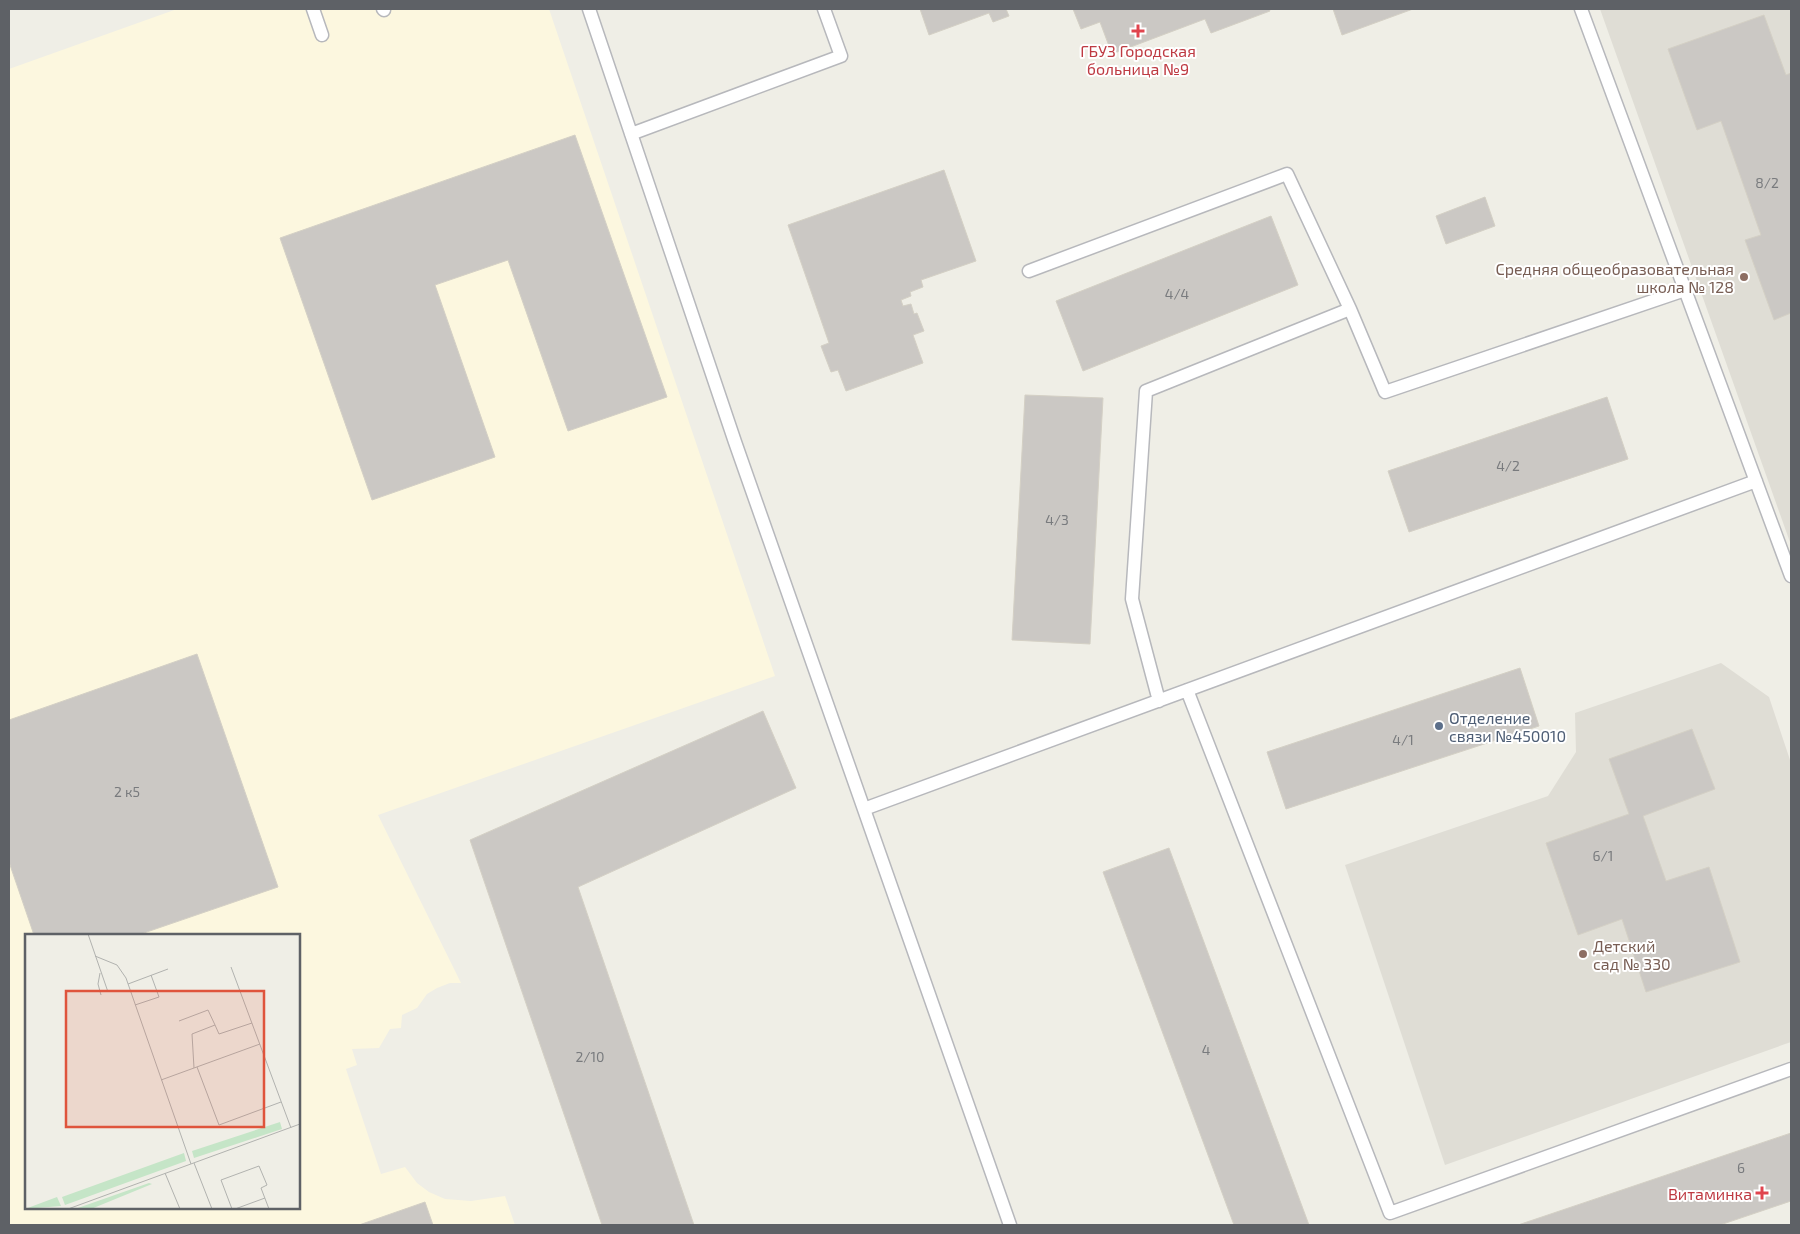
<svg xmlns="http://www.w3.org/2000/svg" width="1800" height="1234" viewBox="0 0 1800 1234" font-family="'Exo 2',sans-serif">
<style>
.commercial{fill:#fcf7df;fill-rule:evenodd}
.education{fill:#dfddd5}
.building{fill:#cbc8c4;stroke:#d4d0c5}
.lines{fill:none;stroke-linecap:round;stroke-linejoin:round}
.service-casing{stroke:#b7b8bc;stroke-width:15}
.service{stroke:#fff;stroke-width:12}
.health-dot{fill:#e0444e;stroke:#fff;stroke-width:2}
.education-dot{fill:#8d6e63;stroke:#fff;stroke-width:2}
.service-dot{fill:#5c6f8a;stroke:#fff;stroke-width:2}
.labels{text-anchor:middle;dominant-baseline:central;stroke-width:4;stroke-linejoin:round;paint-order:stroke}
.number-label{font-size:14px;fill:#797b7e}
.health-label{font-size:16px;fill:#be3a42;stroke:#fff}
.education-label{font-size:16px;fill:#785e54;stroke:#fff;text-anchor:end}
.service-label{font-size:16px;fill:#4e5e75;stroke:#fff;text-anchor:start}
.inset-road{fill:none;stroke:#b1b2af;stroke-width:1}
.view{fill:#df543c;fill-opacity:0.15;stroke:#df543c;stroke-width:2.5}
.inset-edge{fill:none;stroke:#5e6166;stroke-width:2.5}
</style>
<rect width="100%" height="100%" fill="#efeee6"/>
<path class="commercial" d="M177 9H549L775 676 378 815 461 983H450L437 988 427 994 417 1008 402 1015 401 1028 390 1029 379 1048 352 1049 357 1065 346 1069 381 1174 405 1167 417 1183 429 1192 445 1199 471 1201 505 1196 515 1225H9V69ZM26 935H299V1208H26Z"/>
<path class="education" d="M1600 9H1791V545Z
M1721 663 1769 697 1791 763V1042L1445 1165 1345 865 1548 796 1576 752 1575 713Z"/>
<path class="building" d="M920 9H1006L1009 16 993 22 989 13 929 35Z
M1073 9H1269L1270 11 1211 33 1205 19 1112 54 1100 22 1081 29Z
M1333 9H1413L1342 35Z
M1764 15 1786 75 1791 73V313L1774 320 1745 240 1761 235 1721 121 1697 130 1668 49Z
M575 135 667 397 568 431 508 260 435 285 495 457 372 500 280 238Z
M944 170 976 261 921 280 923 287 910 292 911 296 901 300 903 306 911 304 914 314 917 313 924 331 913 335 923 363 846 391 838 370 831 372 821 346 829 343 788 225Z
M1485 197 1495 226 1446 244 1436 216Z
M1271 216 1298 285 1083 371 1056 301Z
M1025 395 1103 398 1090 644 1012 640Z
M1607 397 1628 459 1409 532 1388 471Z
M197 654 278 887 138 935H34L9 862V720Z
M1520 668 1539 726 1286 809 1267 752Z
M763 711 796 788 578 887 694 1225H602L470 840Z
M1692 729 1715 789 1643 816 1666 881 1709 867 1740 962 1646 992 1622 919 1578 935 1546 843 1629 814 1609 759Z
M1169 848 1309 1225H1234L1103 872Z
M1791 1133V1201L1720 1225H1518Z
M425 1202 433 1225H359Z"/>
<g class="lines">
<defs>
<path id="service" d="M313 9 322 35
M383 9 384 10
M589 9 735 442 1010 1225
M1581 9 1791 576
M631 134 841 56 824 9
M1029 271 1287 174 1350 309 1146 391 1132 599 1159 701
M1350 309 1385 392 1685 290
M1187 690 1390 1213 1791 1069
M864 809 1756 481"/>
</defs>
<use href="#service" class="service-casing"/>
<use href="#service" class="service"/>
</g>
<g class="health-dot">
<path d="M1135.5 23.5h5v5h5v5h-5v5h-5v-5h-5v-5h5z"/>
<path d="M1759.5 1185.5h5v5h5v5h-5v5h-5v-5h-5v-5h5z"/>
</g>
<g class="education-dot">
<circle cx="1744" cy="277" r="5"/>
<circle cx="1583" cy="954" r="5"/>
</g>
<circle class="service-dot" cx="1439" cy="726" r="5"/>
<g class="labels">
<g class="number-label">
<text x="1767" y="182">8/2</text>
<text x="1177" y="293">4/4</text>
<text x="1508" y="465">4/2</text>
<text x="1057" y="519">4/3</text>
<text x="1403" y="739">4/1</text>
<text x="127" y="791">2 к5</text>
<text x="1603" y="855">6/1</text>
<text x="1206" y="1049">4</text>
<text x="590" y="1056">2/10</text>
<text x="1741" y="1167">6</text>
</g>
<g class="health-label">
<text x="1138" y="50">ГБУЗ Городская<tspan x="1138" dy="18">больница №9</tspan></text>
<text x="1752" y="1193" text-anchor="end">Витаминка</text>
</g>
<g class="education-label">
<text x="1734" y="268">Средняя общеобразовательная<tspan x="1734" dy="18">школа № 128</tspan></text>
<text x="1593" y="945" text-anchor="start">Детский<tspan x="1593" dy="18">сад № 330</tspan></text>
</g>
<g class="service-label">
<text x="1449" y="717">Отделение<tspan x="1449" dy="18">связи №450010</tspan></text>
</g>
</g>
<g transform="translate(25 934)">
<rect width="275" height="275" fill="#efeee6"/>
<path d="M255 188 257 195 169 224 167 217ZM159 219 161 227 40 271 37 263ZM124 249 127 250 66 275H50ZM32 263 36 272 0 275Z" fill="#c5e5c7"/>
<path class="inset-road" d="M63 0 83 58M70 22 92 31 101 44 166 230M206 33 266 194M75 39 73 50 76 61M103 50 143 35M110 71 134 63 126 41M154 87 183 76 190 91 167 100 169 134M190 91 194 100 227 89M172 133 194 191 256 168M136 146 235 110M169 229 187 275M140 239 155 275M43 275 275 190M207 275 196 246 234 232 242 251 236 254 244 275M210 275 240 264"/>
<path class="view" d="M41 57H239V193H41Z"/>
<rect width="275" height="275" class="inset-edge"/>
</g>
<rect width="1800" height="1234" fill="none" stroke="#5e6166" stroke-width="20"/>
</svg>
